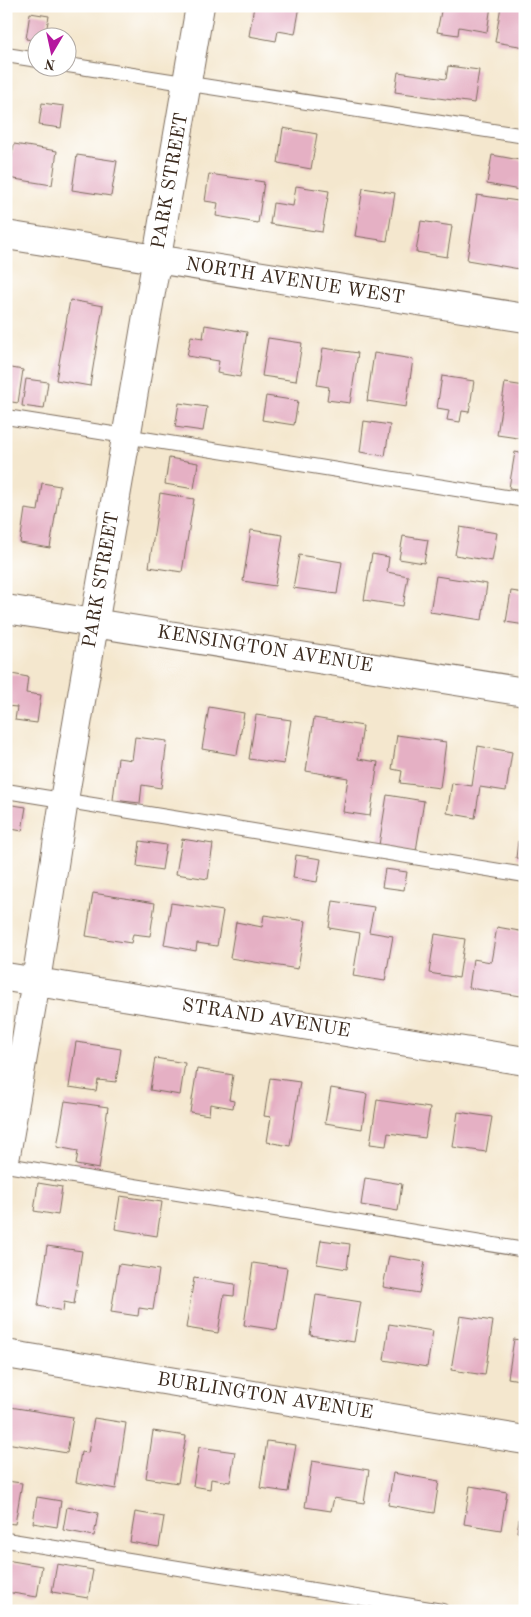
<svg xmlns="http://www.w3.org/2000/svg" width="531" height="1617" viewBox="0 0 531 1617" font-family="'Old Standard TT',serif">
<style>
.building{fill:#e5b0c4}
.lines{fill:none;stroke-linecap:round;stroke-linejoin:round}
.service-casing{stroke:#7c6c5c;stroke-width:16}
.minor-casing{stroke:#7c6c5c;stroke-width:30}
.service{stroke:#fff;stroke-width:14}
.minor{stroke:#fff;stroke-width:28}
.labels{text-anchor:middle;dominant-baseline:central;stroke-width:4;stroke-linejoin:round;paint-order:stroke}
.street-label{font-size:19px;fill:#3b2a1e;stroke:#fff}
</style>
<rect width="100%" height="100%" fill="#fff"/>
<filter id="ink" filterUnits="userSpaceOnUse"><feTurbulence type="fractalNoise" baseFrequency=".02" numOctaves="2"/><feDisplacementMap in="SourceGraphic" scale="10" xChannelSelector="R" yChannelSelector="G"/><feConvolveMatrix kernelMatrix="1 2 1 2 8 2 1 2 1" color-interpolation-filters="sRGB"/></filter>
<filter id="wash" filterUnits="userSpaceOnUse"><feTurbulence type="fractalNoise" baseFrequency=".0096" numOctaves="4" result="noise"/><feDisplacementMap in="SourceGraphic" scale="20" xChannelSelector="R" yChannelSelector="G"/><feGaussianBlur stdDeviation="1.12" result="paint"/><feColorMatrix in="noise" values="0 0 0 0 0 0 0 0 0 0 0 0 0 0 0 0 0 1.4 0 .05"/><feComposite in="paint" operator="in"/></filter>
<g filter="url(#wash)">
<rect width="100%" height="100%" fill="#f4e7ce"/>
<g id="blocks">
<path class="building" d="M254 6H300L295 34 278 31 276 41 249 36Z
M442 6H491L487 32 459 27 458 35 437 32Z
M501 6 525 8V47L495 42Z
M30 13 49 16 45 38H38V41L26 39Z
M448 66 479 70 474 103 395 92 398 72 446 79Z
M42 103 64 106 61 128 39 125Z
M283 128 317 134 311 169 278 163Z
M14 144 57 151 52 185 8 178Z
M77 155 117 161 111 196 72 190Z
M492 155 525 161V191L487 184Z
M209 174 264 182 258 223 216 216 218 203 205 201Z
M296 186 329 191 322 232 270 224 273 203 293 206Z
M363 188 395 193 387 241 355 236Z
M477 195 525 202V270L467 260Z
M421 221 452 226 447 257 416 252Z
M70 300 103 306 90 386 56 380Z
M205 325 247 332 240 377 217 373 219 361 187 356 191 336 203 338Z
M268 338 302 343 296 381 262 376Z
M323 348 358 353 350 403 327 400 329 387 317 385Z
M374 353 413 359 406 407 367 401Z
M6 367 23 370 18 403 6 401Z
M442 376 474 381 469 412 462 411 460 422 447 420 449 410 437 408Z
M26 379 48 382 44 409 22 406Z
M505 383 525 386V439L497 435Z
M266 396 298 401 294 425 262 420Z
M179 403 207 407 203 431 175 427Z
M364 421 390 425 385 456 360 452Z
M515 452 525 454V490L509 488Z
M169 458 198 463 194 489 165 484Z
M42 483 60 486 50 548 20 543 25 509 38 511Z
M160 493 194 499 182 572 149 567Z
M460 527 497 533 492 561 455 555Z
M251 530 283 535 275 586 243 581Z
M403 536 428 540 424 563 399 559Z
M372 554 389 557 387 572 408 576 403 606 364 600Z
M299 555 342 562 337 594 293 588Z
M436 576 487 584 482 620 430 612Z
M511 591 525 593V625L506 622Z
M6 673 28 677 26 693 41 695 37 723 15 720 17 707 6 706Z
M209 707 244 713 237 755 202 749Z
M256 715 291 720 284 764 249 759Z
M314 718 363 726 358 759 378 762 370 816 343 812 348 778 306 771Z
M397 735 446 742 440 788 400 783 402 771 392 769Z
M135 737 167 741 161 788 142 785 140 803 113 800 118 758 132 760Z
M478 746 512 752 506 791 480 787 475 818 447 813 452 783 472 786Z
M387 795 424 801 416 851 379 845Z
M6 804 26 807 22 831 6 828Z
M182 839 213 844 208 879 176 874Z
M140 841 166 845 162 870 137 866Z
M518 841 525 842V859L516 858Z
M296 855 321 859 317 882 293 878Z
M385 869 407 872 404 890 382 887Z
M93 893 155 903 150 936 133 934 131 943 86 936Z
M333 901 374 907 369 932 393 936 385 981 353 976 360 933 329 928Z
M171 903 223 911 217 946 197 943 196 951 164 945Z
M264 915 306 921 298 969 230 958 236 922 262 927Z
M497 927 525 932V973L521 996 469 988 473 959 491 962Z
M435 934 465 939 459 978 429 973Z
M76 1042 121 1049 116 1082 98 1080 96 1091 69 1087Z
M155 1058 185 1063 180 1095 150 1090Z
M197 1069 233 1075 229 1100 234 1101 233 1108 210 1104 209 1115 190 1112Z
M270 1078 300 1082 290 1146 267 1142 271 1117 264 1116Z
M331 1088 367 1094 362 1129 325 1123Z
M377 1100 430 1108 425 1138 388 1133 386 1146 370 1144Z
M65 1101 108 1107 99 1169 76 1165 78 1151 57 1147Z
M458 1112 492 1117 486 1152 453 1147Z
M524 1141H525V1163L520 1162Z
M365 1178 402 1184 398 1211 361 1205Z
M38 1183 62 1187 58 1215 34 1211Z
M120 1196 162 1202 157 1236 115 1229Z
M321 1240 350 1244 347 1269 317 1264Z
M47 1246 82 1251 74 1304 64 1302 63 1311 38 1306Z
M389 1256 425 1262 419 1293 383 1287Z
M253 1263 287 1268 277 1330 244 1325Z
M119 1264 159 1270 153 1310 139 1308 138 1316 111 1312Z
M194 1278 235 1284 234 1296 224 1295 218 1333 186 1328Z
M316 1295 361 1302 354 1342 310 1335Z
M460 1316 493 1321 485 1375 451 1370Z
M389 1324 433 1331 427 1367 384 1360Z
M514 1339 525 1341V1381L508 1378Z
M10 1407 73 1417 67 1453 6 1443V1429Z
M94 1418 126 1423 116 1489 76 1482 81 1452 88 1453Z
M153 1431 186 1436 178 1483 146 1478Z
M267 1441 296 1445 288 1492 260 1488Z
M199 1447 235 1452 230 1482 211 1479 210 1489 193 1486Z
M312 1461 369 1470 364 1503 334 1498 331 1511 305 1507Z
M393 1473 439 1481 434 1513 388 1505Z
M6 1481 22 1483 15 1524 6 1523Z
M470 1486 507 1492 501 1530 464 1524Z
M523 1496H525V1533L517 1532Z
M37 1497 61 1501 57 1527 33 1523Z
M67 1507 98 1513 94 1536 63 1530Z
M135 1512 164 1517 159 1547 130 1542Z
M6 1560 42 1566 37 1597 6 1592Z
M57 1564 93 1570 88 1598 52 1592Z
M6 1608 19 1610V1611H6Z"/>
</g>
</g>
<g filter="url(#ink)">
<use href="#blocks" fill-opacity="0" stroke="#7c6c5c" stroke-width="1"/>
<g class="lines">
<defs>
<path id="service" d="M6 55 38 60
M68 65 525 136
M6 417 525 500
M6 791 525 875
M6 1165 525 1250
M6 1540 442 1611"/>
<path id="minor" d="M6 235 525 318
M6 609 525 692
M6 977 525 1061
M6 1155 36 981 64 800 200 6
M6 1354 525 1440"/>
</defs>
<use href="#service" class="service-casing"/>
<use href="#minor" class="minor-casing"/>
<use href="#service" class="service"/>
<use href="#minor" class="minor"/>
</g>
</g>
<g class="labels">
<g class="street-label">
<text transform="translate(171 181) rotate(-80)">PARK STREET</text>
<text transform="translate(295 282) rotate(9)">NORTH AVENUE WEST</text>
<text transform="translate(102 580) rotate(-80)">PARK STREET</text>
<text transform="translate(265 650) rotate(9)">KENSINGTON AVENUE</text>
<text transform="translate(266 1019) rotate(9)">STRAND AVENUE</text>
<text transform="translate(265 1397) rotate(9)">BURLINGTON AVENUE</text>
</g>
</g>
<rect width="531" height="1617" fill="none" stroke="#fff" stroke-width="25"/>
<g transform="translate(52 52) rotate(189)"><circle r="24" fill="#ffffff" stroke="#b1aaa5"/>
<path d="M0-4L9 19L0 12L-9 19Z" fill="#b5179e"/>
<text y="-8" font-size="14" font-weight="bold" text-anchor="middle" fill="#3b2a1e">N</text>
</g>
</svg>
